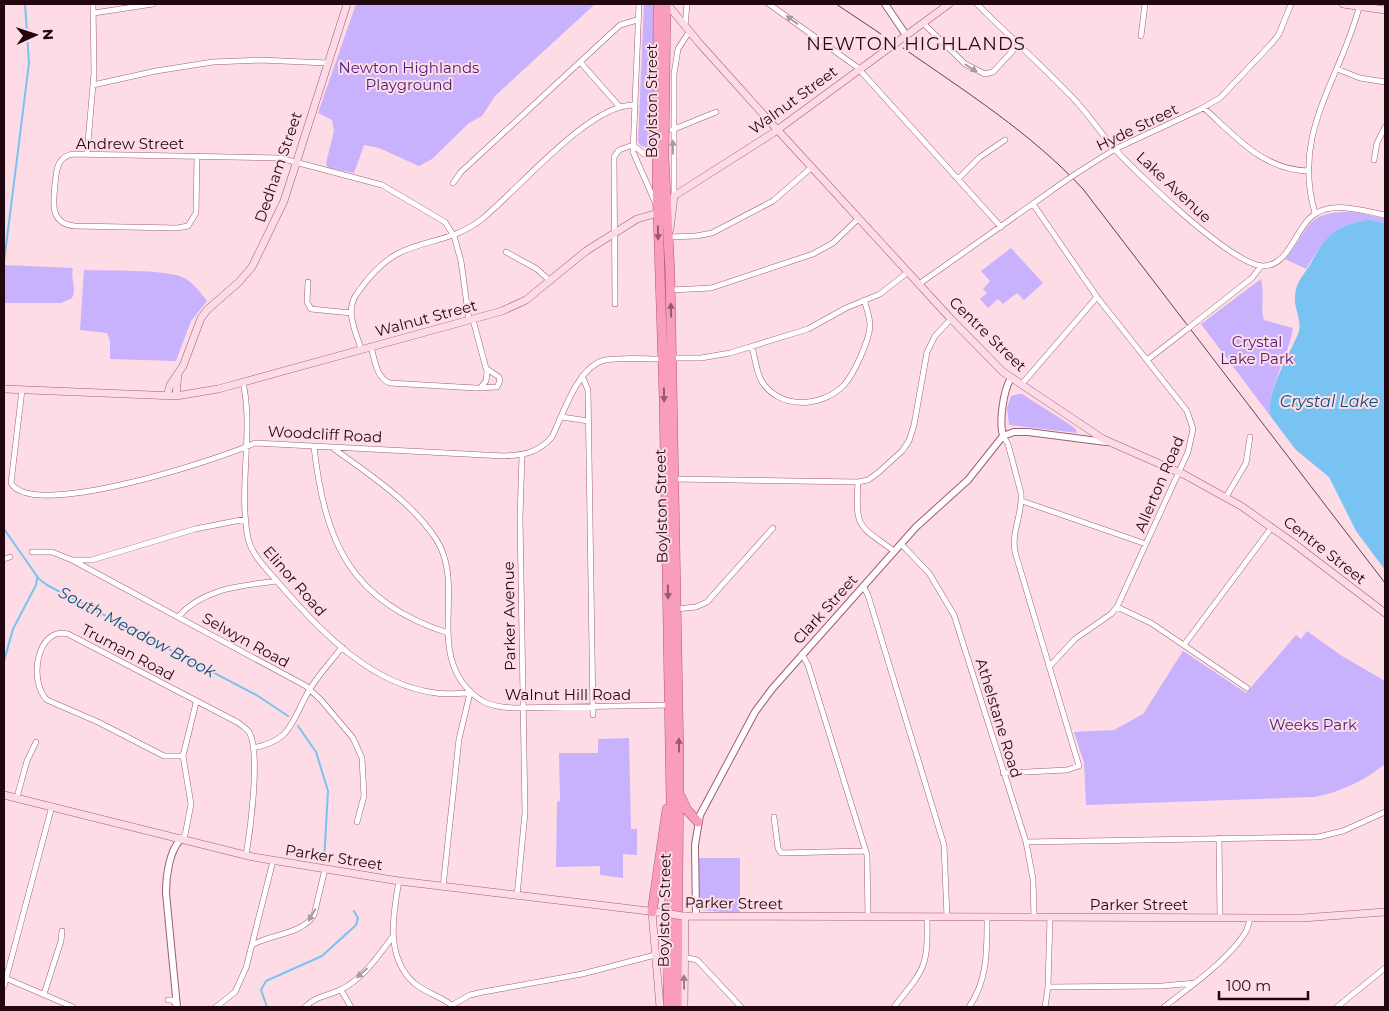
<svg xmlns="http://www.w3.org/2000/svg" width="1389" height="1011" viewBox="0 0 1389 1011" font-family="Montserrat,sans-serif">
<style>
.green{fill:#c8b1fd}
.water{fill:#79c3f2}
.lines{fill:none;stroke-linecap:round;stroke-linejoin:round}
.stream{stroke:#79c3f2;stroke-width:2}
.minor-casing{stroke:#a45c76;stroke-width:6}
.tertiary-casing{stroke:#a45c76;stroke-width:8}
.secondary-casing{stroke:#a45c76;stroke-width:8}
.trunk-casing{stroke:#ae5877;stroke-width:10}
.minor{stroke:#fff;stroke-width:5}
.tertiary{stroke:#fff;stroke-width:6}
.secondary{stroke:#fddae7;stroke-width:7}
.trunk{stroke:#fa9cbe;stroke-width:9}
.tram{stroke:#5f424c;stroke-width:1}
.minor-bridge-casing{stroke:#a45c76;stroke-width:6;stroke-linecap:butt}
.secondary-bridge-casing{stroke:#a45c76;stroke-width:8;stroke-linecap:butt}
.minor-bridge{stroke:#fff;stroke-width:5}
.secondary-bridge{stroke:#fddae7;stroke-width:7}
.oneway{fill:#a79ca0}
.oneway2{fill:#995970}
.oneway3{fill:#9a7b87}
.labels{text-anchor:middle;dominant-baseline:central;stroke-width:4;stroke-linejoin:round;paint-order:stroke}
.park-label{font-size:15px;fill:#481c7f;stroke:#fedce6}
.street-label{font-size:15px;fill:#220711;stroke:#fedce6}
.water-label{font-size:16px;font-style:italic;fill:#02537a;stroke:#fedce6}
.quarter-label{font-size:18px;letter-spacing:1px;fill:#220711;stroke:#fedce6}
</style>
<rect width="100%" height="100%" fill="#fedce6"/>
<path class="green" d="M356 4H595L495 96 482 116 469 123 432 159 419 166 379 148 364 145 354 173 328 168 326 163 334 131 332 120 318 113Z
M644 4H654L652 141 649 148 641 146 638 142Z
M1352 212 1385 218V223C1354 216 1334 228 1316 253 1312 258 1310 264 1306 269L1285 259C1311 230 1303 211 1352 212Z
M1011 248 1043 283 1024 300 1017 293 1003 304 998 299 988 308 980 299 987 293 983 289 990 281 981 271Z
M4 265 73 268C70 279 77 288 72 298L61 303H4Z
M84 270C108 271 161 269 182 277 193 282 200 292 207 301L191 321 176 361 110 359V341L107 333 80 330Z
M1261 279C1265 296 1260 306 1264 320L1293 328C1290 353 1264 396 1271 417L1201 324Z
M1018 394H1022L1069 424 1076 429 1077 433 1009 425 1007 408 1011 396Z
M1307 631 1342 656 1385 681V764C1364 781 1341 792 1314 797L1086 805 1084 763 1074 732 1114 730 1143 714 1183 651 1246 693 1296 635 1301 639Z
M629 738 631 829H637V855L623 854V878L600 875V866L556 867 557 802 560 801 559 753H598V739Z
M698 858H740V914L703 910 699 902Z"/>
<path class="water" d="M1369 220 1385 223V570L1356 531 1329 477 1296 450 1271 417C1264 396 1289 355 1298 334 1303 321 1294 310 1295 297 1295 282 1305 274 1311 263 1325 236 1338 224 1369 220Z"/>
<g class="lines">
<path class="stream" d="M4 262 29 63 25 4
M4 529 39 579 47 585 258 696 288 716
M4 661 13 629 36 585 37 578
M298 726 316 752 328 791 324 862
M267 1007 261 990 266 981 322 956 356 925 358 918 354 911"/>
<defs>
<path id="minor" d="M639 4 633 152 656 204
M769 4 857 67 1001 227
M977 4C1008 35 1041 65 1072 97 1087 112 1099 131 1113 147 1136 173 1232 265 1263 266 1290 266 1295 227 1315 214 1334 201 1364 211 1385 215
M94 13 153 4
M923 23 965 64 985 74 993 72 1019 44
M685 26 687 4
M1141 36 1145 4
M580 62 619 106
M1337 69 1360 78 1385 82
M93 85 156 71 213 62 260 60 327 63
M1204 108C1235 136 1263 170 1308 171
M672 130 716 112
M633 145 644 154 657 150
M87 154 94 73 93 4
M197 156 196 213 188 226 177 228 75 226C50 224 53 204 55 184 56 177 56 168 60 162 63 157 68 155 73 154L280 158 382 185 445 222 454 236 461 261 469 320
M1374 160 1377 143 1385 127
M1077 173 1115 149 1199 110 1220 98 1272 43 1279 34 1291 4
M958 179 980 157 1005 140
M453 183 461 172 620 25 637 20
M674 196V74L678 49 689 32
M1033 204 1097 297 1187 411 1193 429 1188 452 1117 607 1111 614 1075 639 1049 667
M1315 213C1291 131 1341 80 1360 4
M669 237 696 236 712 233 773 201 812 167
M506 252 537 269 550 281
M308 282 307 302 311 309 351 313
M919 284 1068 179
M671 290 711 288 813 254 833 243 859 218
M615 304 614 157 619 150 633 145
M473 320 487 372 486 381 481 387
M1196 322 1252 278 1261 266
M371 347C375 360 376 378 390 383L476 388 497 387 500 381 499 377 487 369
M752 347C755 358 756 370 761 380 778 410 822 408 844 385 854 374 869 341 870 326 870 317 867 309 864 300
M361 349C356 332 345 312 356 295 367 279 381 262 399 253 428 239 454 241 482 219 518 190 589 104 634 105
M672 358H701L730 353 808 329 846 308 880 294 908 272
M1147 360 1186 330
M582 376 588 390 593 715
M243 382C254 431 238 488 248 538 252 557 270 572 282 587 322 633 372 685 436 693 447 695 459 693 470 693L459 739 443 887
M1021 385 1097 297
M22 390 11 483C32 521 220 459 255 443L504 456C524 455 538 453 552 437 563 414 578 366 605 360 624 357 645 359 663 359
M562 417 588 421
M314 447C325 543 351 602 448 633
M333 448C368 474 411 501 436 539 464 582 432 640 462 682 477 702 490 707 514 708L670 705
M674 479 858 482 868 480 879 472 902 451 909 441 914 425 927 352 935 336 951 319
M858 482C855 530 859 525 894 551
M1226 497 1246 463 1250 437
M1022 501 1146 544
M901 544 929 573 954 615 1026 842 1033 879 1034 917
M32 552H52L72 560 306 686 321 700 353 738 362 758 364 796 357 822
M4 559 10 557
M73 560H92L195 529 246 519
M863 586 868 595 944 845 947 917
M1117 607 1151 623 1247 688
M676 609 696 607 707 602 773 528
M178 617C203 588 241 586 277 581
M1184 645 1272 527
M802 654 808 665 867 855 868 917
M253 748C291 740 290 725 307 694 316 677 331 662 342 647
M183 756H164L98 722 47 700C28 681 37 626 68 634L237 722C241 725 246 728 249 732 261 752 250 832 246 856
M1003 773 1067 770 1079 766 1015 552C1011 531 1023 514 1021 493L1008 444 1003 436
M17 797 27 761 36 742
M774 817 778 848 781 853 865 851
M1219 838 1220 918
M180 839 185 835 191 804 183 756 196 703
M1026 842 1318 837 1343 831 1385 812
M399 881C393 914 385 957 414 983 426 993 443 997 454 1007
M517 896 525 813 520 518 522 455
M1050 917 1048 987 1162 986 1195 983
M254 944C273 934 302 934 314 915L325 869
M684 957 697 960 741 1007
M5 978 73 1007
M4 986 52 806
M341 990 351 1007
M44 994 61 941 62 931
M168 1000H172L177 1006
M452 1005 470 995 483 992 582 974 655 955
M216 1007 235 992 246 968 273 861
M305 1007C316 996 327 996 340 990 362 980 379 955 393 936
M894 1007C925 968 928 968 927 917
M969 1007C988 980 987 949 987 917
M1045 1007 1048 987
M1164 1007C1189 988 1229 959 1245 933 1248 929 1249 922 1250 918
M1337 1007 1385 968"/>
<path id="tertiary" d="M885 4 906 35
M1003 436C999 422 1003 391 1011 378
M696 916 695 845 700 815 755 712 772 689 916 527 968 480 1003 436 1014 432H1028L1106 442
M177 1007 166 893C166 877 169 852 180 840"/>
<path id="secondary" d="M667 4 700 44 772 124 951 319 1003 372 1103 439 1185 475 1241 506 1292 542 1385 613
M1343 4 1385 10
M670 229 674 196 773 133 949 4
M4 389 176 396 218 389 502 311 526 300 586 251 637 219 658 213
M167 396 170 385 183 366 201 318 208 309 239 282 252 267 284 201 347 4
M176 396 178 374
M4 795 253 857 399 881 665 913
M652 912 660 1007
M682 916 1302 918 1385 912
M684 1007 685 916"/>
<path id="trunk" d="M658 4 657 183 664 399 671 803 668 1007
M666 4 664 157 670 273 679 758 677 1007
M681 797 687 810 698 822
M652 912 667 809"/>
</defs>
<use href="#minor" class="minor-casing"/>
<use href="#tertiary" class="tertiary-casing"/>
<use href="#secondary" class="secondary-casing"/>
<use href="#trunk" class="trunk-casing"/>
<use href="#minor" class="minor"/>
<use href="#tertiary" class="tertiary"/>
<use href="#secondary" class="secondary"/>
<use href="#trunk" class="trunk"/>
<path class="tram" d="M836 4 881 34
M903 48C966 92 1031 133 1083 189L1385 583"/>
<defs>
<path id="minor-bridge" d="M1068 179 1077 173
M1186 330 1196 322"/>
<path id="secondary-bridge" d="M665 913 682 916"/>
</defs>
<use href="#minor-bridge" class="minor-bridge-casing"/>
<use href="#secondary-bridge" class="secondary-bridge-casing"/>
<use href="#minor-bridge" class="minor-bridge"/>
<use href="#secondary-bridge" class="secondary-bridge"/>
</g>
<defs><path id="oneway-solid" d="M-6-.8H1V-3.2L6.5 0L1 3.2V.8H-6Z" transform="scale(1.25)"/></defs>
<g class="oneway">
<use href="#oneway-solid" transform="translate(792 20) rotate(-144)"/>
<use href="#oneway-solid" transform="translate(971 68) rotate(32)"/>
<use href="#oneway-solid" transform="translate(673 147) rotate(-91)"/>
<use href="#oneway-solid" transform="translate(312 915) rotate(120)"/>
<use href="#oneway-solid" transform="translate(362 973) rotate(138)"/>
</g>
<g class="oneway2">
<use href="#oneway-solid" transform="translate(658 233) rotate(89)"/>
<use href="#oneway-solid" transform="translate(671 310) rotate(-91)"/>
<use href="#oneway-solid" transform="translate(664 395) rotate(89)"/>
<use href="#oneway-solid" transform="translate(668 592) rotate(89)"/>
<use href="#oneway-solid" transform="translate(679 745) rotate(-91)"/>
</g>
<use class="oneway3" href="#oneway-solid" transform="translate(684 982) rotate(-91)"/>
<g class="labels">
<g class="park-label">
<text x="409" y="67">Newton Highlands<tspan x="409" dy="17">Playground</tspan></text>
<text x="1257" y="341">Crystal<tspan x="1257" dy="17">Lake Park</tspan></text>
<text x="1313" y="724">Weeks Park</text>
</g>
<g class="street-label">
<text transform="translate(793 100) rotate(-36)">Walnut Street</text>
<text transform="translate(651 101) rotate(-90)">Boylston Street</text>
<text transform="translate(1137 127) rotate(-26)">Hyde Street</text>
<text x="130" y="143">Andrew Street</text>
<text transform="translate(278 167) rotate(-71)">Dedham Street</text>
<text transform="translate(1174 187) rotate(43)">Lake Avenue</text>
<text transform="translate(426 318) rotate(-15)">Walnut Street</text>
<text transform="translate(988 334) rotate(44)">Centre Street</text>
<text transform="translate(325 434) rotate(3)">Woodcliff Road</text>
<text transform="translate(1159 484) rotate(-67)">Allerton Road</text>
<text transform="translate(661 506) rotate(-91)">Boylston Street</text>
<text transform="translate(1325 550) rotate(38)">Centre Street</text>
<text transform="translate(295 581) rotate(49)">Elinor Road</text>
<text transform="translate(825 609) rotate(-48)">Clark Street</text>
<text transform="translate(509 616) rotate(-91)">Parker Avenue</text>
<text transform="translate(246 640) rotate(29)">Selwyn Road</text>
<text transform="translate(128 652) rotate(28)">Truman Road</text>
<text x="568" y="694">Walnut Hill Road</text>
<text transform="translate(999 718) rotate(73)">Athelstane Road</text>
<text transform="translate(334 857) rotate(9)">Parker Street</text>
<text transform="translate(734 903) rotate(1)">Parker Street</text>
<text x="1139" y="904">Parker Street</text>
<text transform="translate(664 910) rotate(-89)">Boylston Street</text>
</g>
<g class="water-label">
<text x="1329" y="401">Crystal Lake</text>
<text transform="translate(137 632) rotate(28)">South Meadow Brook</text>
</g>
<g class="quarter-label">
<text x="916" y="44">NEWTON HIGHLANDS</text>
</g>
</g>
<rect width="1389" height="1011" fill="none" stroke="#220711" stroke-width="10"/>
<g transform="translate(35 35) rotate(87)" stroke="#fedce6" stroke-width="4" paint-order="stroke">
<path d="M0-4L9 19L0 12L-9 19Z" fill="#220711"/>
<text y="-8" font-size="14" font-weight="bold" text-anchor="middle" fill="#220711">N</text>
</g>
<path d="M1219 991v8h89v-8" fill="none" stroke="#220711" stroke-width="2.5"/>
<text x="1226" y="991" font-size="15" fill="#220711" stroke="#fedce6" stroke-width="4" paint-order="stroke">100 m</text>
</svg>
